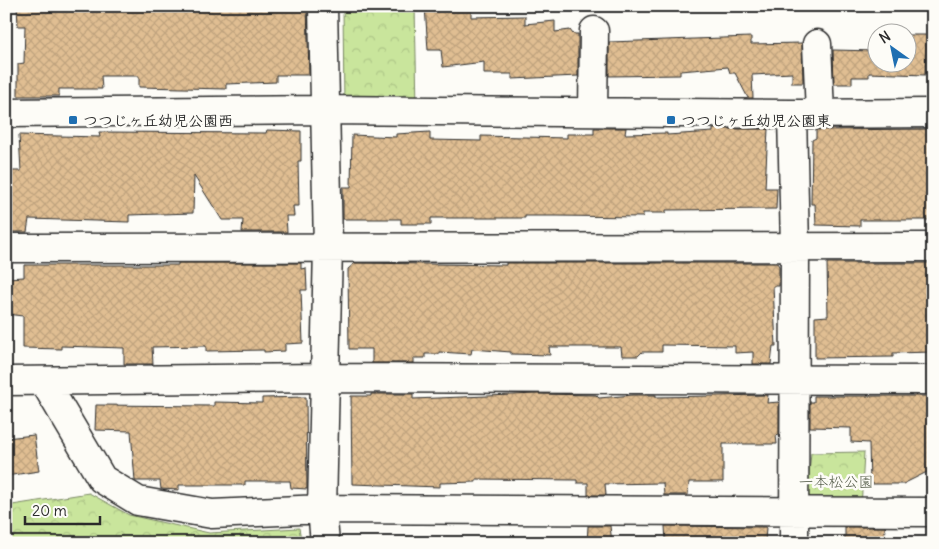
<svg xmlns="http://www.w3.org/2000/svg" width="939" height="549" viewBox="0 0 939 549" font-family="Delius,'Klee One',sans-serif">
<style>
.forest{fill:url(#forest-crowns);stroke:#7a8864}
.building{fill:url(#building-cross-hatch);stroke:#2b2b2b}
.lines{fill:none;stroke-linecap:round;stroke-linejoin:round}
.minor-casing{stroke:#2b2b2b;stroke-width:31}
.minor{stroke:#fdfcf7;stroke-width:28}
.poi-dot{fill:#1f6fb2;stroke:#fdfcf7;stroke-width:2}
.labels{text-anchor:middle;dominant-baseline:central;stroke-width:5;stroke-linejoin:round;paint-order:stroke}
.poi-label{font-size:15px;font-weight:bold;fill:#2b2b2b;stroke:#fdfcf7;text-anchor:start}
.park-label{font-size:15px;fill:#525a47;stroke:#fdfcf7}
</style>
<defs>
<pattern id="forest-crowns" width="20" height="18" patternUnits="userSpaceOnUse" patternTransform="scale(1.25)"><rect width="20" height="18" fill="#c9e59c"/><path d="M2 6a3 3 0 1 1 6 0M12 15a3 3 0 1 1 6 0" fill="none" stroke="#adc587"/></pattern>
<pattern id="building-cross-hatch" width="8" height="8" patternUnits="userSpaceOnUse" patternTransform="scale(1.25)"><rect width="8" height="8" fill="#e0be92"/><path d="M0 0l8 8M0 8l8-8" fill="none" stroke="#c0a37e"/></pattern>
</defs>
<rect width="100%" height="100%" fill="#fdfcf7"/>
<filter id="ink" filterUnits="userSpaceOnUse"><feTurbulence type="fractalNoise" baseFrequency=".02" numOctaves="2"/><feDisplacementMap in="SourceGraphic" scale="10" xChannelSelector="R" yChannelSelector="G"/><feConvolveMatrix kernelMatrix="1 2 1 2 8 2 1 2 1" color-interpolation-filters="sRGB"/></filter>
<g filter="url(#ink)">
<path class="forest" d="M343 6H415L417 108H344Z
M864 452 861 510H818L807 495 811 453Z
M89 493 129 515 209 533 299 528 301 539 297 543H6V506Z"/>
<path class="building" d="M17 6H307L309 75H276V82L226 84V89L139 87V76H101L102 89H59V96H18V64L24 63 25 26H18Z
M425 6H471V17L525 16V24L555 21V32L570 30 573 34H578V76L512 79V74H484V62L443 67 441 50H428Z
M906 35H927L925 75 869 73V77H852V84H834L833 50 876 51V62H906Z
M751 37V44L802 43 803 83H792V73L752 75 753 98H748L735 73H730L728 67 680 71V75L609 76V42Z
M594 128H626L625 134 667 133V135L713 132V129H768L765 188H777L776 209 666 210V213H643V217L557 216H525V218H431V224H401V219H343V187H351L352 135 396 137V134L430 132V140L481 141V136L567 138V134H594Z
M933 129V220H860V226L816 225 815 204H811L812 140 816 138V130Z
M267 130 301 131V161H298L299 206H293L294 216H286L287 232H242L243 220H222L194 176 193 213 129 215V222L29 219 27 232H6V171H21L19 135 100 137 99 132 266 133Z
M178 263H301V269L306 268 307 290H301L303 343 285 344V351L264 352V350L206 351V346L152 347 153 364H124V348L61 346V349L23 348V316L6 314V278L24 277V265H178Z
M355 263 506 265V263H777L779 266V286H773L776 346H773L771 364H753V352L735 353V346L662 345V352H642L638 356H622L621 347H549L550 355 511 354V352L472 349 471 354 439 352V354H425V358H414V363H372V349H349L348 269Z
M827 263H933V352L893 353V357L815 358V317L828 316Z
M371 394H413V399L537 394 596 395 599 398 633 395H656V397L768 395 767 403 779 402V435L776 436 777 444H723V482H689L688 495H664L663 483 605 484 606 495H588V483H577V480L476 479V482L440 483V487L352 484 351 396H371Z
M814 396H933V469L903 484H870L869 443 851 442V428L810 427V402H814Z
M306 397 307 489 291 488 290 481H245V485H179V490L161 489 160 481H135L131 431 95 430 96 405 214 406V402L262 403V398Z
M34 435 39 471 6 476V438Z
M588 526H610L612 543H587Z
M665 526 766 527 765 543H666Z
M845 527H885L884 543H845Z"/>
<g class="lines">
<defs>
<path id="minor" d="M323 6 328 247 322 509 325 543
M817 44 820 113
M593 112 594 31
M6 113 325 110 792 114 933 113
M792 114 795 248 794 543
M6 248 933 247
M6 381 326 378 933 380
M44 381 102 479 138 501 212 514 322 509 933 512"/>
</defs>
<use href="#minor" class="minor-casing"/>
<use href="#minor" class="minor"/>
</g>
</g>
<g class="poi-dot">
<rect x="68" y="115" width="10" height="10" rx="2.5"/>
<rect x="666" y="115" width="10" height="10" rx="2.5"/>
</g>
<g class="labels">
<g class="poi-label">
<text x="83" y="120">つつじヶ丘幼児公園西</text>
<text x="681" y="120">つつじヶ丘幼児公園東</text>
</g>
<g class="park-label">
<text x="836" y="481">一本松公園</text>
</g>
</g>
<rect width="939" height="549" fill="none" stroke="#fdfcf7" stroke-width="25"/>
<rect x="12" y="12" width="914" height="524" fill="none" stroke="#2b2b2b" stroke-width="2" filter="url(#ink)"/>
<g transform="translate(892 48) rotate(327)"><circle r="24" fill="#fdfcf7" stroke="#a9a8a5"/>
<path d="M0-4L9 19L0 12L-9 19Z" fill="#1f6fb2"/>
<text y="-8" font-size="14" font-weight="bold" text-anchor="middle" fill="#2b2b2b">N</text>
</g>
<path d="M25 516v8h75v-8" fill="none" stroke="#2b2b2b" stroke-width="2.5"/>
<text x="32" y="516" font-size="15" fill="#2b2b2b" stroke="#fdfcf7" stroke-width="4" paint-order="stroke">20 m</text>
</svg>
